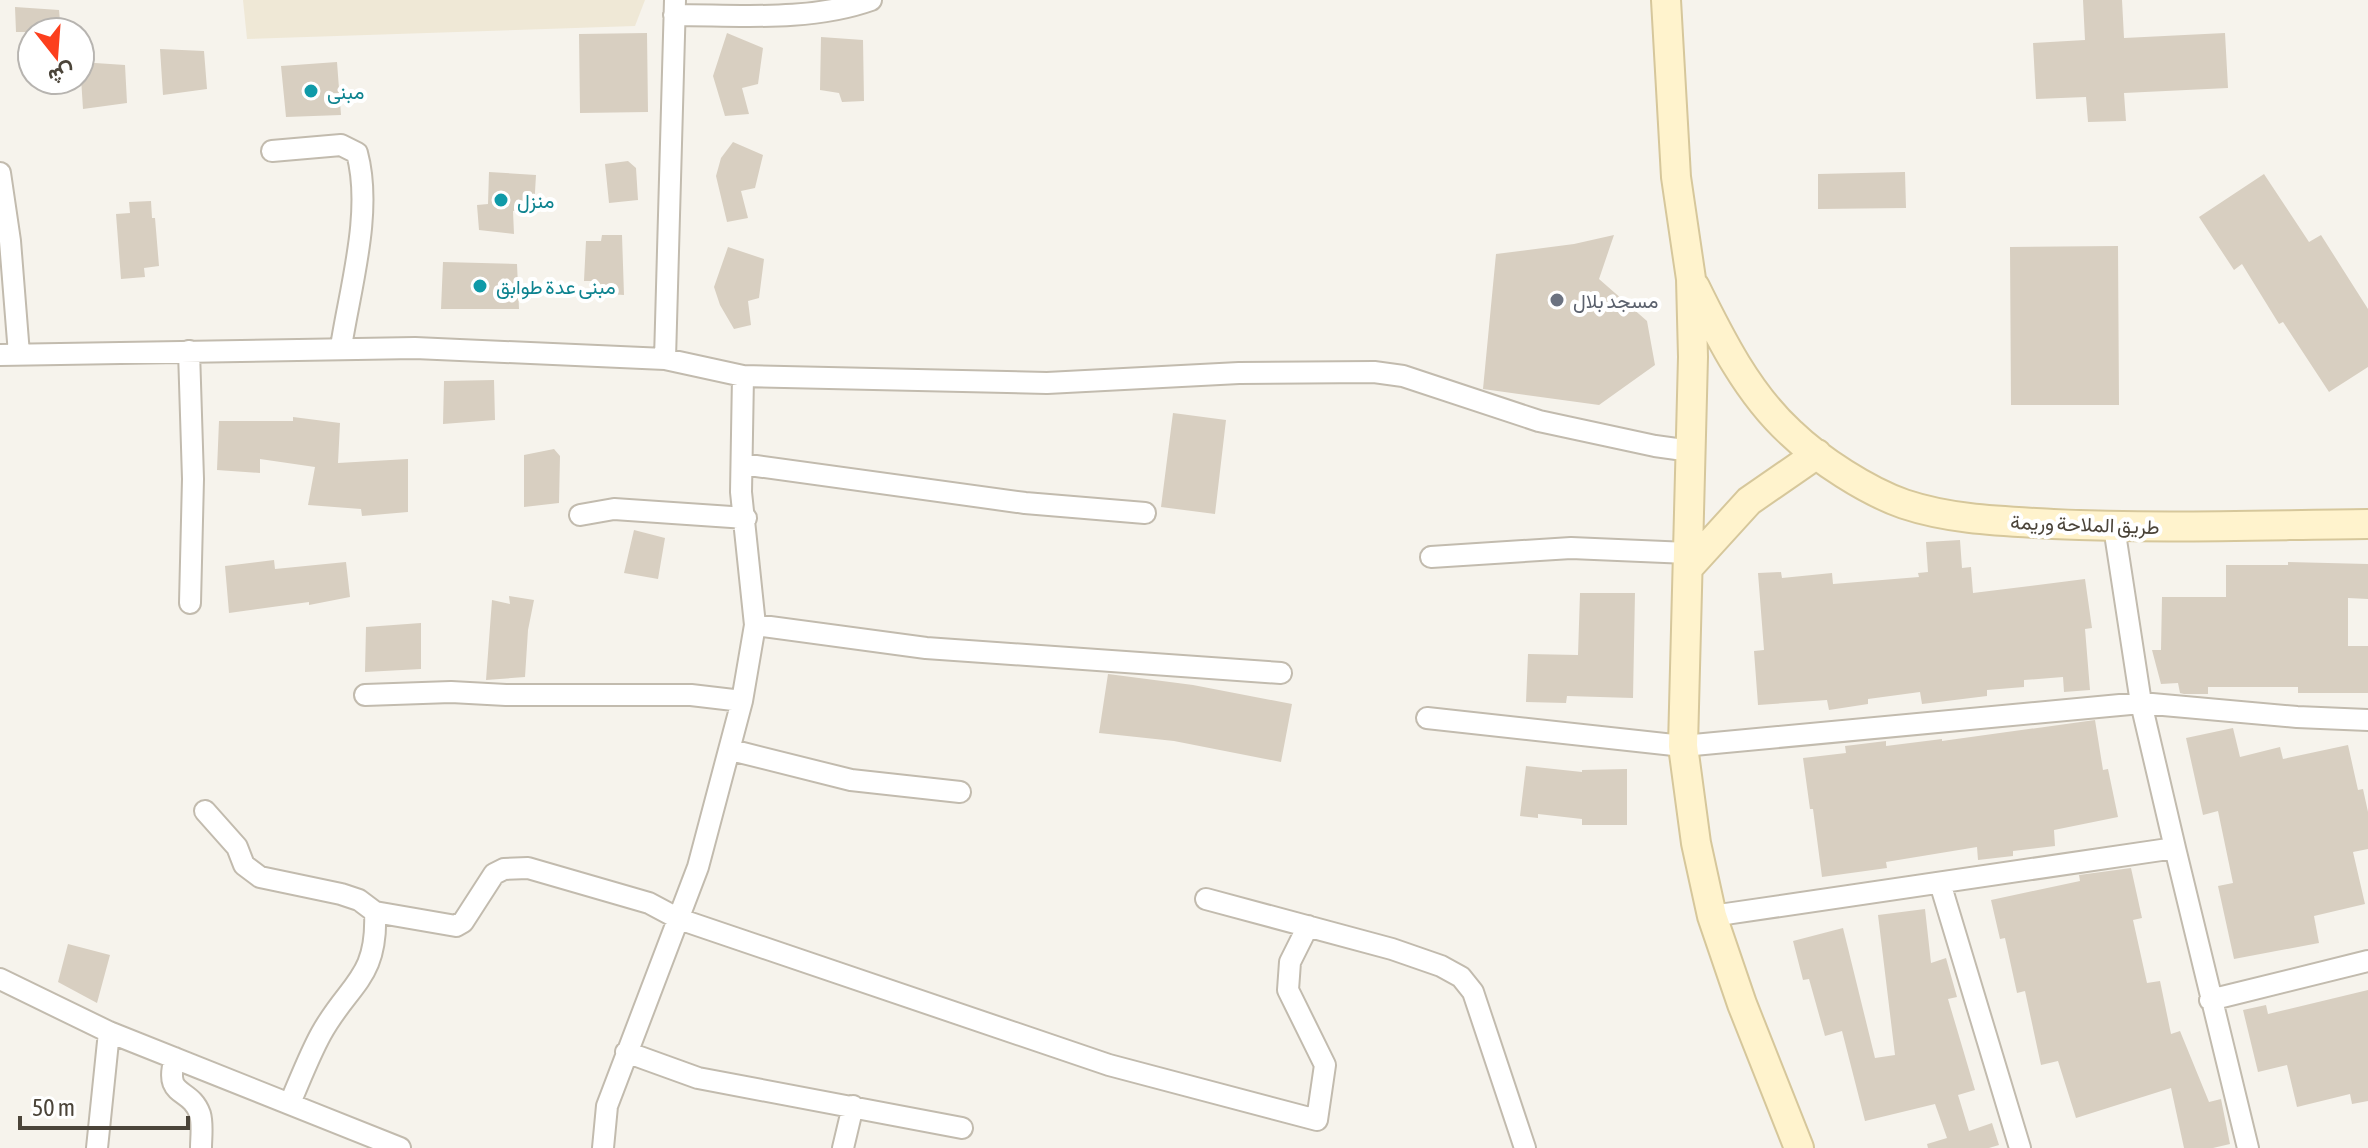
<svg xmlns="http://www.w3.org/2000/svg" width="2368" height="1148" viewBox="0 0 2368 1148" font-family="'Asap Condensed',Vazirmatn,sans-serif">
<style>
.education{fill:#efe8d6}
.building{fill:#d8cfc1}
.lines{fill:none;stroke-linecap:round;stroke-linejoin:round}
.street-casing{stroke:#c2bbae;stroke-width:24}
.secondary-casing{stroke:#d6c79b;stroke-width:32}
.street{stroke:#fff;stroke-width:20}
.secondary{stroke:#fff3cd;stroke-width:28}
.culture-dot{fill:#0f9aa8;stroke:#fff;stroke-width:3}
.worship-dot{fill:#6b7280;stroke:#fff;stroke-width:3}
.labels{text-anchor:middle;dominant-baseline:central;stroke-width:8;stroke-linejoin:round;paint-order:stroke}
.culture-label{font-size:20px;fill:#0d838f;stroke:#fff;text-anchor:start}
.worship-label{font-size:20px;fill:#5b616d;stroke:#fff;text-anchor:start}
.street-label{font-size:20px;fill:#4b4439;stroke:#fff}
</style>
<rect width="100%" height="100%" fill="#f6f3ec"/>
<path class="education" d="M243 0H645L635 26 247 39Z"/>
<path class="building" d="M2083 0H2122L2124 38 2225 33 2228 88 2124 93 2126 121 2088 122 2086 97 2036 99 2033 43 2085 40Z
M15 7 59 10 61 32H16Z
M647 33 648 112 580 113 579 34Z
M727 33 763 48 758 84 742 88 749 114 725 116 713 76Z
M821 37 863 40 864 101 842 102 839 93 820 90Z
M160 49 204 51 207 89 163 95Z
M80 62 125 65 127 103 83 109Z
M337 62 341 115 286 117 281 66Z
M733 142 763 155 755 188 741 191 748 218 727 222 716 176 721 158Z
M628 161 636 168 638 200 609 203 605 164Z
M489 172 536 175 534 209 513 211 514 234 479 230 477 205 488 204Z
M1905 172 1906 208 1818 209V174Z
M2264 174 2309 242 2321 235 2368 309V367L2329 392 2283 322 2279 324 2242 264 2234 270 2199 217Z
M151 201 152 218H155L159 266 144 268 145 277 121 279 116 214 130 213 129 202Z
M602 235H622L624 295 596 293 593 281H584L586 241H601Z
M1614 235 1599 279 1647 321 1655 365 1599 405 1483 389 1496 254 1574 244Z
M2118 246 2119 405H2011L2010 247Z
M728 247 764 259 759 298 748 301 751 325 734 329 720 305 714 287Z
M443 262 517 264 519 309H441Z
M494 380 495 420 443 424 444 381Z
M1173 413 1226 420 1215 514 1161 507Z
M293 417 340 423 338 463 408 459V512L362 516 361 509 308 505 315 467 260 459V473L217 470 219 421H293Z
M554 449 560 456 559 503 524 507V455Z
M634 530 665 538 658 579 624 573Z
M1960 540 1962 568 1971 567 1973 593 2085 579 2092 628 2085 629 2090 690 2064 692 2063 677 2024 680V687L1987 690V696L1922 704 1920 692 1868 699V704L1829 710 1827 700 1758 705 1754 651 1764 650 1758 573 1781 572 1782 578 1832 573 1833 584 1919 577 1918 573 1928 572 1926 542Z
M274 560 275 569 346 562 350 597 309 605V602L229 613 225 566Z
M2288 562 2368 564V599L2348 598V646H2368V693H2298V687H2208V694H2184L2180 693 2178 683 2161 684 2152 650H2161L2162 597H2226V565H2288Z
M1580 593H1635L1633 698 1567 696 1566 703 1526 702 1528 654 1578 655Z
M509 596 534 600 528 630 525 677 486 680 492 600 510 604Z
M421 623V669L365 672 366 627Z
M1108 674 1193 685 1292 704 1281 762 1174 741 1099 733Z
M2095 720 2103 770 2108 769 2118 817 2054 830 2055 846 2013 851V856L1978 860 1977 847 1886 862 1887 868 1822 877 1813 809H1810L1803 758 1846 753 1845 746 1886 741V746L1942 739V741Z
M2233 728 2240 757 2280 747 2283 759 2348 745 2358 790 2363 789 2368 812V849L2353 852 2365 904 2314 916 2319 943 2234 959 2218 886 2233 883 2218 811 2203 815 2186 738Z
M1526 766 1582 772V770L1627 769V825H1582V819L1538 814V818L1520 816Z
M2131 868 2142 918 2133 920 2147 983 2160 981 2171 1034 2180 1031 2209 1102 2221 1099 2230 1144 2213 1148H2184L2171 1088 2076 1118 2058 1061 2041 1065 2025 991 2017 993 2005 938 2000 939 1991 900 2080 881 2079 875Z
M1925 909 1931 963 1946 958 1957 997 1948 999 1975 1090 1958 1095 1969 1131 1992 1123 1999 1145 1989 1148H1928L1927 1144 1947 1138 1935 1104 1865 1121 1842 1031 1825 1036 1809 979 1803 980 1793 941 1843 928 1875 1058 1895 1055 1878 915Z
M68 944 110 955 97 1003 58 982Z
M2368 990V1101L2352 1104 2350 1094 2297 1107 2287 1065 2258 1072 2243 1010 2266 1005 2268 1014Z"/>
<g class="lines">
<defs>
<path id="street" d="M674 15C739 15 809 22 871 0
M272 151 341 145 357 153C373 212 350 288 341 347
M0 173 10 241 19 354
M189 351 193 479 190 603
M0 355 415 348 665 359 743 376 1047 383 1239 373 1374 372 1403 376 1539 421 1655 446 1691 451
M665 359 675 0
M742 464 1025 503 1145 513
M580 515 614 509 746 518
M1431 557 1571 548 1688 553
M755 625 926 648 1281 673
M365 695 451 692 506 695H691L742 701
M1427 718 1683 746 2141 703 2297 717 2368 720
M731 750 851 780 960 792
M205 811 237 847 244 865 260 877 341 894 359 900 375 912 456 926 463 922 494 874 504 869 528 868 649 903 679 919 1109 1065 1317 1120 1325 1065 1288 990 1290 962 1308 926
M2175 848 2248 1148
M1940 883 2020 1148
M1206 899 1392 949 1441 966 1461 977 1473 992 1525 1148
M1712 916 2175 848 2141 703 2114 527
M0 979 109 1032 400 1148
M2210 1000 2368 961
M626 1052 698 1078 962 1128
M175 1058C163 1099 190 1086 200 1114 203 1124 201 1138 201 1148
M290 1103C300 1080 309 1056 321 1034 349 983 378 979 375 912
M97 1148 109 1032
M603 1148 607 1106 698 867 742 701 755 625 741 492 743 376
M843 1148 853 1106"/>
<path id="secondary" d="M1666 0 1676 177 1691 279 1693 357 1683 746 1696 843 1712 916 1742 1004 1799 1148
M1695 287C1720 338 1748 394 1791 433 1819 460 1867 491 1904 504 1952 520 2002 521 2053 524 2158 529 2263 525 2368 524
M1688 568 1749 501 1817 454"/>
</defs>
<use href="#street" class="street-casing"/>
<use href="#secondary" class="secondary-casing"/>
<use href="#street" class="street"/>
<use href="#secondary" class="secondary"/>
</g>
<g class="culture-dot">
<circle cx="311" cy="91" r="8"/>
<circle cx="501" cy="200" r="8"/>
<circle cx="480" cy="286" r="8"/>
</g>
<circle class="worship-dot" cx="1557" cy="300" r="8"/>
<g class="labels">
<g class="culture-label">
<text x="327" y="91">مبنى</text>
<text x="517" y="200">منزل</text>
<text x="496" y="286">مبنى عدة طوابق</text>
</g>
<g class="worship-label">
<text x="1573" y="300">مسجد بلال</text>
</g>
<g class="street-label">
<text transform="translate(2085 524) rotate(2)">طريق الملاحة وريمة</text>
</g>
</g>
<g transform="translate(56 56) rotate(163)"><circle r="38" fill="#ffffff" stroke="#b7b4b0" stroke-width="2"/>
<path d="M0-6L14 30L0 20L-14 30Z" fill="#fc3f1d"/>
<text y="-12" font-size="22" font-weight="bold" text-anchor="middle" fill="#4b4439">ش</text>
</g>
<path d="M20 1116v12h168v-12" fill="none" stroke="#4b4439" stroke-width="4"/>
<text x="32" y="1116" font-size="24" fill="#4b4439" stroke="#ffffff" stroke-width="6" paint-order="stroke">50 m</text>
</svg>
